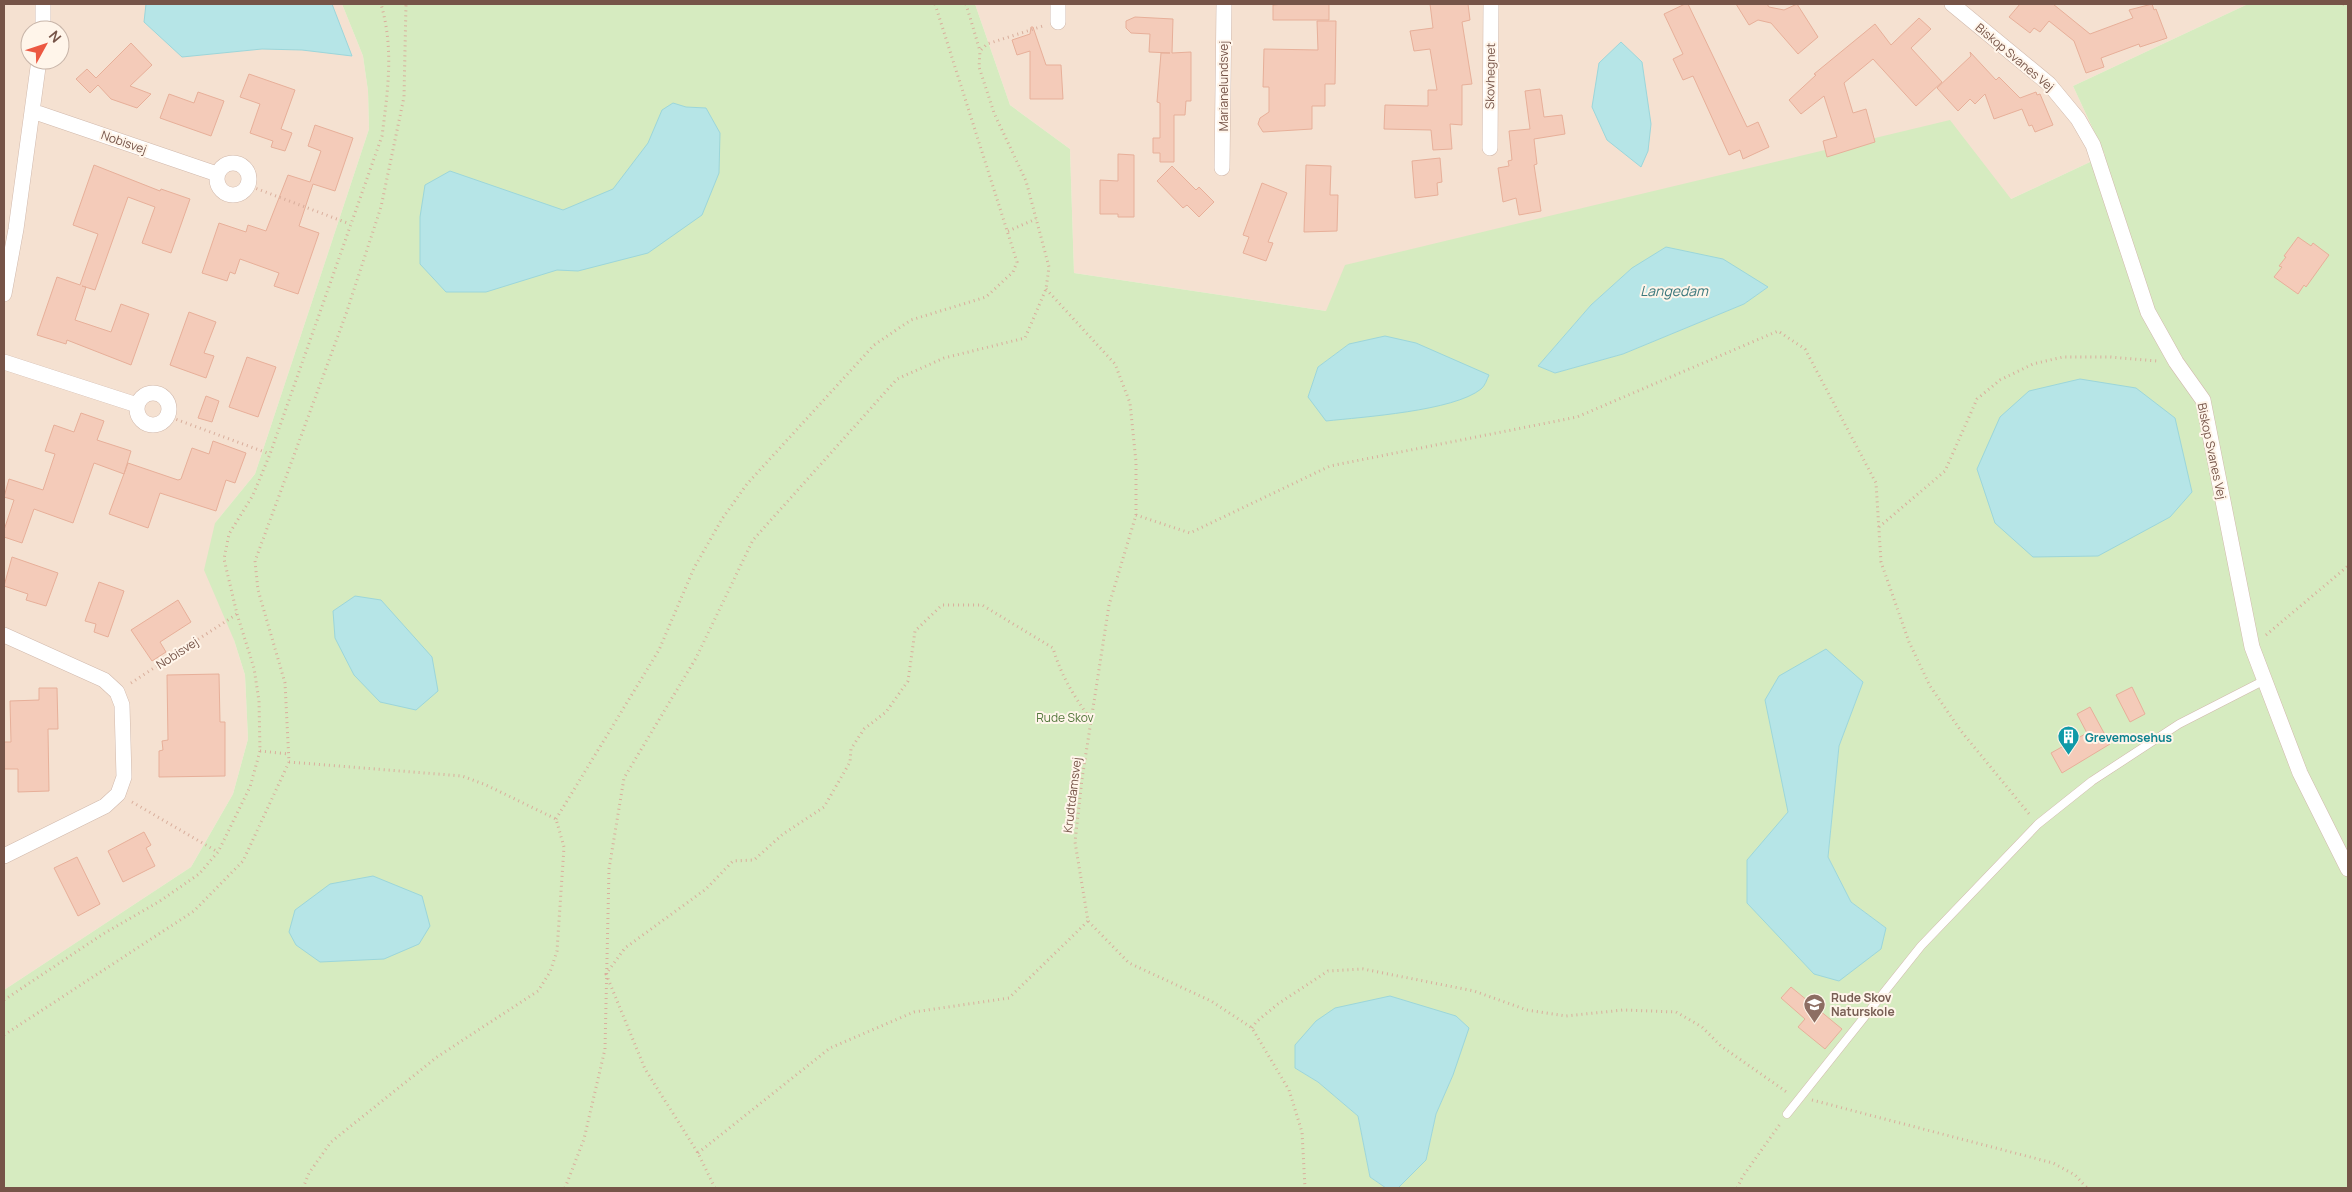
<svg xmlns="http://www.w3.org/2000/svg" width="2352" height="1192" viewBox="0 0 2352 1192" font-family="Manrope,sans-serif">
<style>
.residential{fill:#f5e1d1;fill-rule:evenodd}
.green{fill:#d6ebc0;fill-rule:evenodd}
.water{fill:#b6e5e7;stroke:#9cd6da}
.building{fill:#f4cbb9;stroke:#e7af99}
.lines{fill:none;stroke-linecap:round;stroke-linejoin:round}
.service-casing{stroke:#d1b9ac;stroke-width:9}
.minor-casing{stroke:#d1b9ac;stroke-width:16}
.path{stroke:#d9ae9c;stroke-width:3;stroke-dasharray:1 4;stroke-linecap:butt}
.service{stroke:#fff;stroke-width:8}
.minor{stroke:#fff;stroke-width:15}
.labels{text-anchor:middle;dominant-baseline:central;stroke-width:4;stroke-linejoin:round;paint-order:stroke}
.street-label{font-size:12px;fill:#765448;stroke:#fff5ea}
.park-label{font-size:12px;fill:#53773c;stroke:#fff5ea}
.culture-label{font-size:12px;font-weight:bold;fill:#0d838f;stroke:#fff5ea;text-anchor:start}
.education-label{font-size:12px;font-weight:bold;fill:#785e54;stroke:#fff5ea;text-anchor:start}
.water-label{font-size:14px;font-style:italic;fill:#3b787c;stroke:#fff5ea}
</style>
<rect width="100%" height="100%" fill="#fdf0e3"/>
<path class="residential" d="M4 4H342L363 56 368 91 369 129 255 474 215 523 234 640 245 675 248 739 233 794 191 867 4 990ZM30 30H60V60H30Z
M975 4H2248L2073 86 2105 155 2011 199 1326 311 1074 273 1070 149 1010 105Z"/>
<path class="green" d="M342 4H975L1010 105 1070 149 1074 273 1326 311 1345 265 1950 120 2011 199 2105 155 2073 86 2248 4H2348V1188H1398L1426 1160 1436 1114 1453 1075 1420 1006 1390 996 1295 1068 1318 1082 1358 1116 1370 1177 1386 1188H4V990L191 867 233 794 248 739 245 675 234 640 204 570 215 523 255 474 369 129 368 91 363 56ZM1632 268 1768 287 1744 304 1623 354 1555 373 1538 366 1591 305ZM1349 344 1308 397 1318 367ZM1863 682 1839 746 1828 857 1851 902 1886 928 1748 860 1788 812Z"/>
<path class="water" d="M146 4H332L352 56 302 50 262 49 182 57 144 22Z
M1621 42 1642 62 1651 124 1648 151 1641 167 1607 140 1592 107 1599 63Z
M673 103 686 107 706 108 720 133 719 173 702 215 648 253 578 271 557 270 486 292H446L420 264V217L425 185 450 171 563 210 613 189 648 143 662 110Z
M1666 247 1723 259 1768 287 1744 304 1623 354 1555 373 1538 366 1591 305 1632 268Z
M1385 336 1416 343 1489 375C1487 379 1485 386 1481 389 1454 411 1363 417 1326 421L1308 397 1318 367 1349 344Z
M2080 379 2136 388 2175 418 2192 492 2170 517 2098 556 2033 557 1995 523 1977 469 2000 417 2029 391Z
M355 596 381 600 432 657 438 691 416 710 380 702 354 675 335 638 333 611Z
M1826 649 1863 682 1839 746 1828 857 1851 902 1886 928 1881 949 1839 981 1814 974 1747 903V860L1788 812 1765 700 1779 676Z
M373 876 422 896 430 926 419 944 384 959 320 962 296 945 289 932 295 910 330 884Z
M1390 996 1456 1016 1469 1028 1453 1075 1436 1114 1426 1160 1398 1188H1386L1370 1177 1358 1116 1318 1082 1295 1068V1045L1316 1021 1335 1008Z"/>
<path class="building" d="M1284 4H1329V20H1273V5Z
M1430 4H1468L1470 20 1462 22 1472 84 1462 85V125L1450 124 1452 149 1433 150 1431 130 1384 129 1385 105 1428 106V90H1437L1430 49 1414 51 1410 31 1433 28Z
M1685 4H1688L1747 127 1758 122 1769 147 1743 159 1740 150 1729 155 1693 76 1683 80 1673 59 1683 54 1664 14Z
M1736 4H1767L1769 7 1784 10 1797 4 1818 37 1798 54 1771 23 1758 20 1749 25Z
M2020 4H2053L2090 34 2133 18 2129 10 2152 4 2154 10 2156 9 2167 38 2140 47 2139 44 2101 58 2104 67 2086 73 2074 41 2049 21 2040 32 2034 28 2030 33 2009 17Z
M1135 17 1173 19 1172 53 1191 52V101H1186L1185 115H1174V162H1160V153H1153V138H1160V103L1157 102 1161 53H1170L1149 52 1150 34 1131 33 1126 28V21Z
M1919 18 1931 29 1911 48 1942 82 1916 106 1873 59 1844 83 1853 113 1866 109 1875 142 1827 157 1823 141 1837 137 1824 96 1801 114 1789 100 1816 75 1814 74 1875 24 1891 45Z
M1317 21H1336L1335 84H1325V106H1312V129L1263 132 1258 124 1260 118 1269 112V87H1263L1264 49 1318 50Z
M1031 27H1033L1046 65H1061L1063 99H1030V51L1017 55 1012 40 1030 34Z
M131 43 152 65 130 86 151 94 137 108 111 99 98 85 90 93 76 79 87 69 96 78Z
M1970 52 1996 80 1999 77 2020 98 2036 92 2037 95 2040 94 2053 125 2035 132 2032 125 2029 126 2022 109 1994 119 1985 94 1975 104 1970 99 1958 111 1937 88 1971 56Z
M249 74 295 90 281 129 292 133 285 151 271 147 273 141 250 133 260 104 240 97Z
M1540 89 1544 117 1562 115 1565 134 1534 139 1537 164 1534 165 1541 211 1519 215 1516 198 1503 202 1498 168 1509 166 1508 161 1512 160 1509 131 1530 129 1525 91Z
M198 92 224 101 211 136 160 118 169 94 194 103Z
M315 125 353 138 335 191 313 184 299 226 319 233 298 294 274 286 279 273 240 259 235 274 230 272 227 281 202 273 219 223 246 232 248 225 266 231 288 175 310 182 321 151 308 146Z
M1118 154 1134 155V217H1118V214H1100V180L1118 181Z
M1440 158 1442 182 1437 183 1438 195 1415 198 1412 161Z
M94 165 160 191 161 189 190 199 171 253 142 243 155 207 128 197 95 290 82 286 86 287 75 320 111 332 121 304 149 314 131 365 67 340 66 344 37 335 57 277 80 285 98 234 73 225Z
M1306 165 1331 166 1330 195H1338L1337 231 1304 232Z
M1172 166 1196 190 1199 187 1214 202 1199 217 1187 205 1183 208 1157 181Z
M1262 183 1287 193 1268 242 1273 243 1266 261 1243 253 1249 237 1243 235Z
M2298 237 2311 246 2313 243 2329 255 2306 287 2304 285 2298 294 2274 277 2282 267 2279 266 2286 257 2284 256Z
M189 312 216 322 204 353 214 356 206 378 170 365Z
M247 357 276 367 258 417 229 407Z
M206 396 219 401 212 422 198 418Z
M81 413 104 421 97 440 131 451 124 474 94 463 73 523 34 509 22 543 4 537V530L14 500 4 497 9 479 43 490 55 454 45 451 54 425 74 432Z
M213 441 246 453 235 483 226 480 216 511 160 493 148 528 109 514 128 463 178 480 181 479 192 448 209 454Z
M12 557 58 573 46 606 26 600 28 594 4 586Z
M99 582 124 591 108 637 94 632 96 624 85 621Z
M178 600 191 622 160 642 166 652 152 661 131 630Z
M219 674 220 722H225V776L159 777V751L163 750 162 741 168 740 167 675Z
M2132 687 2145 714 2130 722 2116 695Z
M39 688H57L58 729H48L49 791 18 792V769H4V742H11L10 701 39 700Z
M2090 707 2110 744 2062 773 2051 753 2087 733 2077 714Z
M144 832 151 845 146 848 155 866 123 882 108 851Z
M77 857 100 904 78 916 54 868Z
M1791 987 1842 1029 1825 1049 1798 1027 1805 1019 1781 998Z"/>
<g class="lines">
<defs>
<path id="service" d="M1787 1114 1921 946 2038 824 2092 781 2179 724 2263 681"/>
<path id="minor" d="M43 4V30
M1952 4 2049 84 2078 119 2093 145 2148 312 2176 362 2203 400 2252 647 2300 773 2348 869
M1058 22V4
M32 111 217 174
M1490 148 1491 4
M217 179a16 16 0 1 1 32 0a16 16 0 1 1-32 0Z
M1222 168 1224 4
M4 294 16 229 39 60
M4 362 137 405
M137 409a16 16 0 1 1 32 0a16 16 0 1 1-32 0Z
M4 635 104 680 117 692 122 705 124 777 118 794 105 806 4 856"/>
</defs>
<use href="#service" class="service-casing"/>
<use href="#minor" class="minor-casing"/>
<path class="path" d="M966 4 980 51
M2343 4 2348 5
M247 185 350 224
M1008 231 1036 219
M1046 289 1115 364 1130 403 1136 462V515L1109 605 1082 779 1075 842 1088 921 1129 963 1211 1001 1252 1028 1289 1090 1302 1132 1305 1188
M167 416 270 454
M1136 515 1190 533 1330 466 1577 417 1778 331 1805 349 1876 483 1881 562 1909 642 1930 686 1961 731 2030 815
M1879 527 1945 471 1977 399 2000 380 2033 364 2063 357H2110L2157 361
M2266 635 2348 566
M131 683 237 614
M260 751 289 754
M289 762 462 776 486 785 556 819 564 847 557 951 550 972 538 991 437 1057 331 1142 309 1173 303 1188
M132 802 218 852
M556 819 659 650 694 568 722 519 747 484 874 345 911 320 986 297 1013 272 1017 262 935 4
M4 1000 103 934 160 901 199 874 218 852 250 787 260 751 259 701 254 668 237 614 224 559 229 534 253 495 270 454 382 136C388 89 394 49 381 4
M1252 1028 1256 1022 1278 1004 1328 971 1363 969 1474 991 1527 1010 1566 1016 1623 1010 1676 1012 1702 1027 1721 1046 1788 1093
M4 1035 194 911 243 861 289 762 285 683 258 590 255 561 346 314 381 207 404 97 406 4
M1812 1100 2053 1163 2075 1175 2087 1188
M698 1153 830 1048 914 1012 1009 998 1088 921
M565 1188 584 1139 605 1049 609 869 624 778 696 658 753 540 897 379 944 358 1025 338 1046 289 1049 267 1026 181 994 113 979 67 980 51 987 44 1043 26
M715 1188 698 1153 645 1069 606 974 625 948 706 889 733 861 754 860 783 834 824 807 850 762 851 749 864 729 886 712 908 681 915 631 942 605H982L1053 648C1061 676 1074 696 1091 720
M1737 1188 1743 1176 1780 1124"/>
<use href="#service" class="service"/>
<use href="#minor" class="minor"/>
</g>
<defs>
<symbol id="building-pin" viewBox="-11 -11 22 30"><path d="M0 17L-7.5 6A9.5 9.5 0 1 1 7.5 6Z" fill="#0f9aa8" stroke="#fff5ea"/><path d="M-4-6H4V6H1V3H-1V6H-4ZM-2.5-4.3h1.7v1.8h-1.7ZM.8-4.3h1.7v1.8H.8ZM-2.5-1h1.7V.8h-1.7ZM.8-1h1.7V.8H.8Z" fill="#fff"/></symbol>
<symbol id="school-pin" viewBox="-11 -11 22 30"><path d="M0 17L-7.5 6A9.5 9.5 0 1 1 7.5 6Z" fill="#8d6e63" stroke="#fff5ea"/><path d="M0-5L7-2L0 1L-7-2ZM-4 1L0 2.5L4 1V4Q0 6-4 4Z" fill="#fff"/></symbol>
</defs>
<g fill-rule="evenodd">
<use href="#building-pin" x="2056" y="724" width="25" height="34"/>
<use href="#school-pin" x="1802" y="992" width="25" height="34"/>
</g>
<g class="labels">
<g class="street-label">
<text transform="translate(2015 57) rotate(40)">Biskop Svanes Vej</text>
<text transform="translate(1490 76) rotate(-89)">Skovhegnet</text>
<text transform="translate(1223 86) rotate(-90)">Marianelundsvej</text>
<text transform="translate(124 142) rotate(19)">Nobisvej</text>
<text transform="translate(2212 451) rotate(78)">Biskop Svanes Vej</text>
<text transform="translate(177 653) rotate(-33)">Nobisvej</text>
<text transform="translate(1072 795) rotate(-83)">Krudtdamsvej</text>
</g>
<g class="park-label">
<text x="1065" y="717">Rude Skov</text>
</g>
<g class="culture-label">
<text x="2085" y="737">Grevemosehus</text>
</g>
<g class="education-label">
<text x="1831" y="997">Rude Skov<tspan x="1831" dy="14">Naturskole</tspan></text>
</g>
<g class="water-label">
<text x="1674" y="290">Langedam</text>
</g>
</g>
<rect width="2352" height="1192" fill="none" stroke="#765448" stroke-width="10"/>
<g transform="translate(45 45) rotate(50)"><circle r="24" fill="#fff5ea" stroke="#c8b5a9"/>
<path d="M0-4L9 19L0 12L-9 19Z" fill="#ec5842"/>
<text y="-8" font-size="14" font-weight="bold" text-anchor="middle" fill="#765448">N</text>
</g>
</svg>
